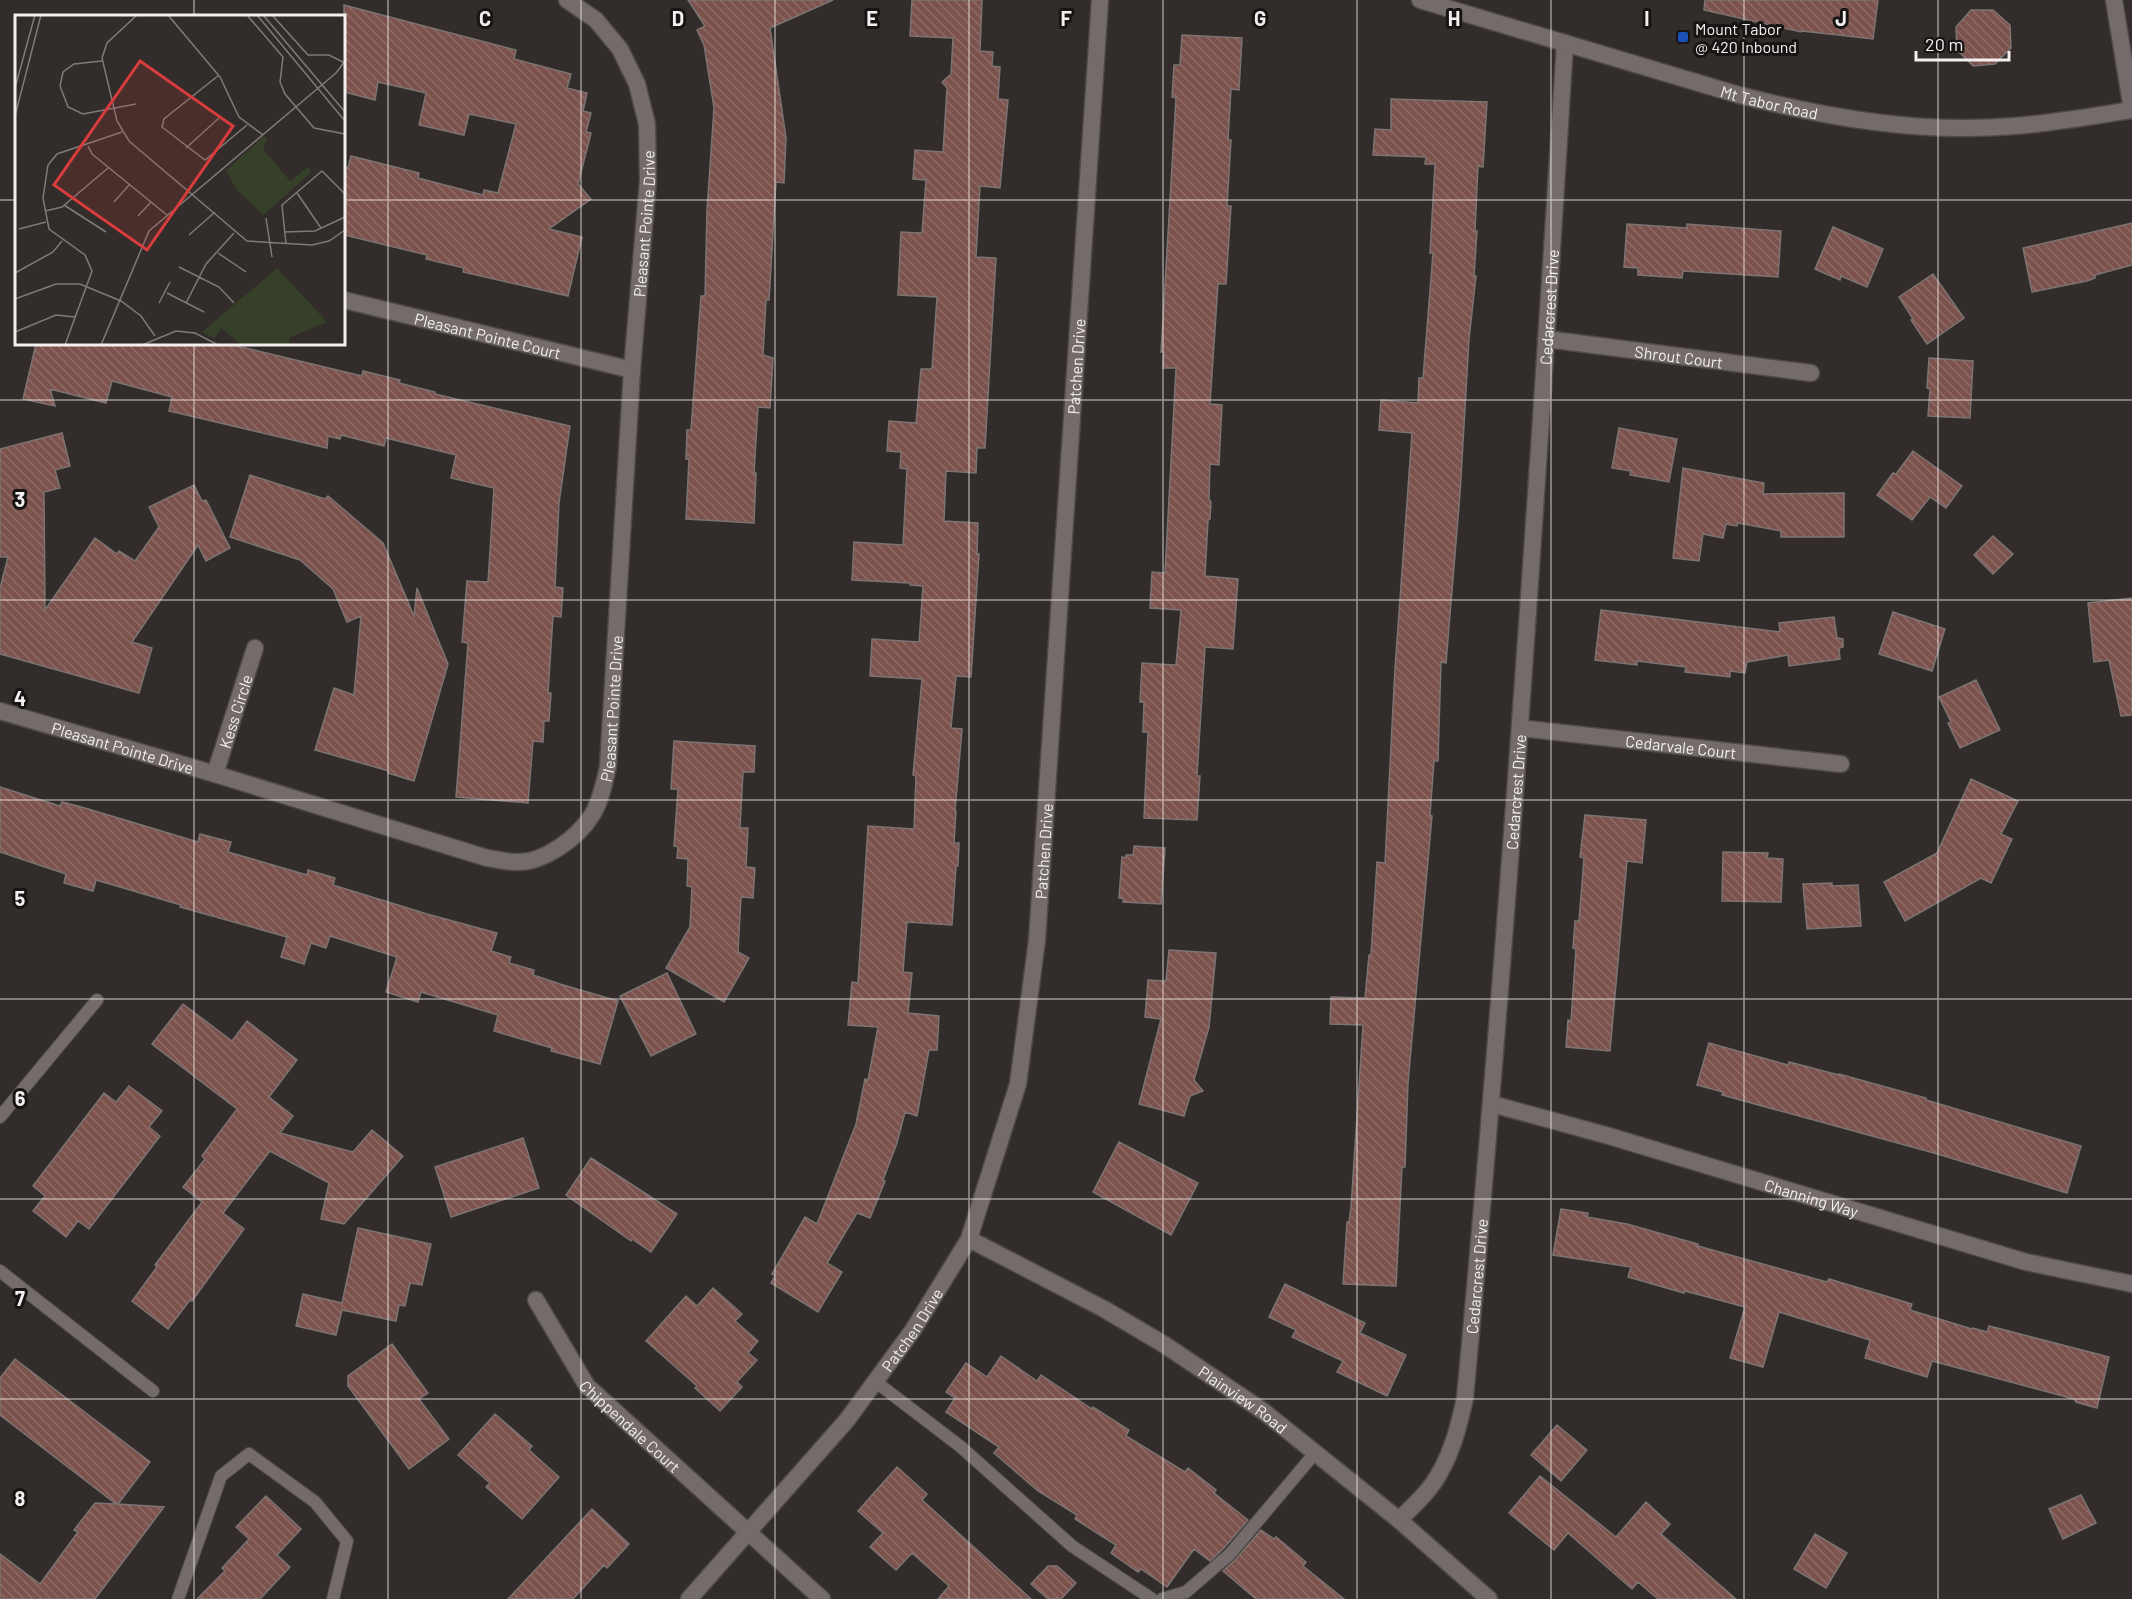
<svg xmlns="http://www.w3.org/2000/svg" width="2132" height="1599" viewBox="0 0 2132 1599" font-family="Barlow,sans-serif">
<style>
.building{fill:url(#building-back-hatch);stroke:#7b7473;stroke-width:1.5}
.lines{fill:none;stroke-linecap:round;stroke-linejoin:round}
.service-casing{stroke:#4e4947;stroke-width:14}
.minor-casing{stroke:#4e4947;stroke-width:19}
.tertiary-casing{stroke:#4e4947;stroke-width:19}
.service{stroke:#736c6a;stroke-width:12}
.minor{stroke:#736c6a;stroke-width:16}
.tertiary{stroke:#736c6a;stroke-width:16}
.grid{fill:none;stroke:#f4f0ef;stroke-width:1.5;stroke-opacity:0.55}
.transit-dot{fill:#1a4fb4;stroke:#171514;stroke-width:2}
.labels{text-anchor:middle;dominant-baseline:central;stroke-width:6;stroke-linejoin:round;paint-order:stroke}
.poi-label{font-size:16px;fill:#f4f0ef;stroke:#171514;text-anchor:start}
.street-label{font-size:16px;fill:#f4f0ef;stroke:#171514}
.inset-road{fill:none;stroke:#807a79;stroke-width:1.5}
.view{fill:#d93c3c;fill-opacity:0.15;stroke:#d93c3c;stroke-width:3}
.inset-edge{fill:none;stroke:#f4f0ef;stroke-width:3}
.grid-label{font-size:20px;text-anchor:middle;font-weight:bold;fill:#f4f0ef;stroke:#171514;stroke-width:6;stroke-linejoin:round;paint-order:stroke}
</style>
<defs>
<pattern id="building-back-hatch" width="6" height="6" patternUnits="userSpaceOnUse" patternTransform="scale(1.5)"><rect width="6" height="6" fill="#7c524d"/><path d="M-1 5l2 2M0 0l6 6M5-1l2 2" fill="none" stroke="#8f6b67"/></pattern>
</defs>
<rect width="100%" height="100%" fill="#322c2a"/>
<path class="building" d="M688 0H833L770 28 786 138 784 183 776 182 769 300H766L763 355 773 358 770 408 758 407 754 473H756L754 523 686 519 689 459H686L687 430H691L701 296H705L707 210 714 108 704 45 697 30 705 26Z
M912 0H982L980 51 993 52 992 66 1000 67 998 99 1008 100 1000 188 980 186 976 257 996 258 985 448H977L976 473 946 471 944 521 978 523 977 554H979L971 677 956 676 951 728 962 729 955 811H956L954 843H959L958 866H956L952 925 907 922 903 972 912 973 908 1013 939 1016 937 1050H929L917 1116 905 1112 897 1143 883 1180 885 1181 870 1218 857 1213 827 1263 842 1272 818 1312 771 1283 775 1276 772 1274 805 1217 817 1224 856 1124 865 1079 868 1080 878 1027 848 1025 852 982 858 983 868 826 914 829 916 776 913 775 922 679 870 676 872 639 919 642 923 586 910 585V583L852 580 854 542 903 545 907 469 900 468 901 452 887 451 889 421 916 423 921 369H932L937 297 898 295 901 232 922 233 926 180 913 179 915 150 943 152 947 88 942 82 951 74 953 38 910 36Z
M1705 0H1878L1873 39 1802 31 1801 32 1704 10Z
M344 5 516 50 514 59 571 74 567 88 587 93 583 111 591 113 586 132 591 133 578 184 591 199 549 229 582 237 568 296 463 272 464 268 426 259 427 255 344 235V167L348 168 351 156 419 173 418 178 483 195 484 190 498 193 516 124 469 114 464 135 419 125 426 93 378 82 375 100 344 92Z
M1971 10H1993L2010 25 2011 48 1995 64 1973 66 1957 50 1956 27Z
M1182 35 1242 38 1239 90 1231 89 1228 140H1231L1227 206H1231L1226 284H1218L1210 404 1222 405 1219 465 1210 464 1209 499 1211 502 1210 519 1208 520 1205 576 1238 579 1233 649 1205 647 1197 776H1200L1197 820 1144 818 1148 732H1143L1144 702H1140L1142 663 1176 665 1181 610 1150 608 1152 572 1165 573 1176 368H1163L1164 352H1161L1176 98 1172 97 1174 65H1180Z
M1391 99 1487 102 1483 167 1478 166 1475 231H1477L1474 276H1476L1469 339 1460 494 1446 663 1441 662 1438 761H1434L1430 815 1432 816 1408 1083 1405 1167H1402L1396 1286 1343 1284 1347 1222H1349L1351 1207 1363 1025 1330 1024 1331 997 1365 998 1369 955H1371L1377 862 1385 863 1395 668 1412 433 1379 430 1381 400 1418 403 1419 378H1423L1433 253H1430L1435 164H1425L1426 157 1373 155 1375 129 1391 130Z
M2132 223V265L2095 275V278L2087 281 2032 292 2023 248Z
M1627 224 1687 228V224L1781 231 1778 277 1683 271 1682 278 1638 275V268L1624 267Z
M1833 227 1883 249 1867 287 1841 276 1840 280 1815 269Z
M1933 274 1964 318 1927 344 1911 320 1913 319 1899 297Z
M36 344H229L362 376 363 371 400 380 399 383 435 392V394L570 426 559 503 555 587 563 588 561 617 553 616 548 693H551L549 721H544L543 742 533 741 528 803 456 797 468 643 462 642 467 581 488 582 494 488 451 478 456 455 386 438 384 446 341 435 340 439 328 436 327 448 169 411 172 397 112 381 106 403 50 389 55 406 23 399Z
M1929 358 1973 361 1970 418 1928 416 1930 389 1927 388Z
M1619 428 1677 439 1669 482 1630 475 1631 471 1612 468Z
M62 433 70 466 55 470 60 488 44 492 45 610 95 538 117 554 119 551 135 561 159 527 149 507 194 485 202 501 206 500 230 548 206 561 198 545 132 642 152 648 139 693 0 654V588L8 557H0V449Z
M1913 451 1962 486 1946 508 1930 497 1912 520 1877 495 1893 473 1896 474Z
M1683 468 1764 483 1763 494 1844 493V537H1781V531L1738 523 1737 526 1726 524 1723 538 1703 534 1699 561 1673 558Z
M250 475 325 499 328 496 383 543 414 616 417 588 448 664 414 781 388 773 389 771 315 750 334 688 354 695 361 616 347 622 333 589 300 560 230 537Z
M1993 536 2013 554 1993 574 1974 555Z
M2132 598V715L2121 716 2109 660 2094 662 2088 603Z
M1601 610 1780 632 1779 623 1834 617 1837 638 1843 639V647L1839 648 1840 659 1789 666 1788 655 1747 662 1745 673 1730 671V677L1685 672 1686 667 1637 661V665L1595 660Z
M1893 612 1945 629 1932 671 1879 654Z
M1976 680 2000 730 1960 748 1948 723 1951 722 1939 697Z
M674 741 755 746 754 772H743L740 828H748L746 867 755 868 753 898 741 897 738 952 749 958 724 1002 666 968 690 927 692 887 687 886 688 859 677 858 678 847 674 846 678 789H671Z
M1971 779 2018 801 2001 834 2012 839 1991 883 1981 878 1905 921 1884 882 1937 853Z
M0 787 60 806 62 802 85 808 198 842 200 834 231 842 228 852 307 875 308 870 335 878 333 885 427 914 497 933 491 951 511 957 509 963 534 970 533 975 560 984 618 1001 600 1064 551 1051 552 1048 494 1031 498 1015 421 992 418 1002 386 992 397 957 330 936 326 948 311 943 304 964 281 957 287 937 180 907 181 905 96 880 93 891 64 883 66 874 0 852Z
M1585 815 1646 820 1642 863 1627 861 1610 1051 1566 1047 1568 1020 1571 1021 1576 949 1573 948 1575 921H1579L1584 858 1580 857Z
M1134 846 1165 848 1161 904 1123 902 1124 899 1119 898 1122 857 1126 858V855H1133Z
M1723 852 1768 853 1767 858 1783 859 1781 902 1722 901Z
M1832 883V886L1858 885 1861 926 1807 929 1803 884Z
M1169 950 1216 953 1209 1027 1194 1080 1203 1091 1190 1096 1184 1116 1139 1104 1161 1019 1145 1017 1148 980 1166 981Z
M667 973 696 1034 651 1056 620 996Z
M183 1004 232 1041 247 1021 297 1060 269 1097 293 1116 280 1133 353 1152 372 1130 403 1156 344 1224 321 1219 329 1183 270 1151 223 1213 244 1229 192 1301 190 1300 168 1329 132 1301 157 1267 155 1265 202 1202 183 1187 205 1159 202 1156 237 1109 152 1044Z
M1709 1043 1788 1065 1789 1062 1839 1075V1074L1926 1098V1100L2081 1146 2067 1193 1934 1153 1722 1095 1723 1092 1697 1085Z
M129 1086 162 1111 149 1127 160 1136 89 1229 78 1221 66 1237 33 1211 45 1196 33 1186 104 1093 116 1102Z
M523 1138 539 1188 451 1217 435 1167Z
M1119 1142 1198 1183 1171 1235 1093 1192Z
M591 1158 677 1214 651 1252 632 1239 631 1241 566 1195Z
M1561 1209 1588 1213 1587 1217 1627 1224 1698 1244V1246L1827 1282 1829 1279 1912 1304 1910 1310 1972 1329 1973 1328 1987 1332 1989 1326 2109 1357 2097 1408 2076 1402 2074 1399 1932 1361 1927 1377 1865 1358 1870 1340 1779 1312 1763 1367 1730 1358 1745 1307 1685 1291 1684 1293 1628 1277 1631 1267 1553 1255Z
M358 1228 431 1244 422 1285 410 1283 405 1306 399 1305 396 1321 342 1310 336 1335 296 1326 303 1294 342 1303Z
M1285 1284 1365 1323 1360 1333 1406 1355 1387 1396 1337 1372 1343 1361 1292 1337 1296 1330 1269 1317Z
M713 1288 742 1314 735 1321 758 1341 748 1353 757 1360 737 1382 742 1387 720 1411 695 1388 697 1386 646 1341 686 1296 697 1306Z
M392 1344 428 1393 419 1399 449 1439 409 1469 348 1386V1376Z
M1001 1356 1037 1381 1041 1375 1092 1409 1093 1407 1129 1430 1126 1436 1185 1472 1188 1468 1216 1490 1214 1493 1248 1520 1224 1548 1210 1561 1194 1549 1167 1587 1141 1569 1138 1572 1111 1553 1116 1545 1075 1519 1077 1515 1038 1491 994 1453 999 1447 946 1412 955 1398 946 1392 966 1363 987 1377Z
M15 1359 150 1462 118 1504 164 1507 95 1599H0V1554L40 1584 78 1532 74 1530 95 1503 116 1504 0 1415V1378Z
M495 1414 532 1446 529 1450 559 1477 522 1519 486 1487 490 1483 458 1455Z
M1557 1425 1587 1450 1561 1481 1531 1455Z
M897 1467 927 1494 922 1500 1031 1599H938L949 1586 912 1553 896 1570 870 1547 883 1533 858 1511Z
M1540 1476 1616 1537 1646 1502 1670 1524 1661 1534 1736 1599H1658L1638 1582 1632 1589 1568 1533 1554 1550 1509 1513Z
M2081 1495 2096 1523 2063 1539 2049 1509Z
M266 1496 301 1529 277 1555 290 1567 260 1599H197L225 1571 222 1568 249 1539 236 1527Z
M592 1509 629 1544 607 1568 604 1565 573 1599H508Z
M1261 1530 1274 1539 1276 1537 1306 1562 1303 1566 1344 1599H1256L1223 1571 1236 1559Z
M1815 1534 1847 1553 1826 1588 1794 1569Z
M1048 1566H1057L1076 1583 1061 1599H1048L1031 1584Z"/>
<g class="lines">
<defs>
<path id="service" d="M0 1117 97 1000
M0 1271 153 1391
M876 1382 961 1447 1072 1546 1152 1599
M178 1599 221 1476 249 1454 315 1502 347 1541 333 1599
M1162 1599 1186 1592 1230 1554 1315 1453"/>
<g id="minor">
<path d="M2114 0 2132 110"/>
<path id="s1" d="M344 300 632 370"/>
<path id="s2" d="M1546 339 1811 373"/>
<path id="s3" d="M0 711 215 774 487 858C496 859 506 862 515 862 542 864 578 838 592 815 601 801 604 783 608 767L632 370 648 180 647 124 637 84 620 49 596 20 567 0"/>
<path id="s4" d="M1520 728 1841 764"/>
<path id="s5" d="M215 774 255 648"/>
<path id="s6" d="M1492 1104 1609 1136 2026 1262 2132 1284"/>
<path id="s7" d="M969 1239 1104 1309 1165 1345 1263 1411 1399 1520 1489 1599"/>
<path id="s8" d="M536 1300 587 1386 822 1599"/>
<path id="s9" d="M1399 1520C1413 1506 1430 1491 1439 1474 1453 1450 1459 1425 1465 1398 1507 947 1537 495 1565 43"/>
<path id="s10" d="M689 1599 847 1420 913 1330 969 1239 1018 1084 1037 940 1100 0"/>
</g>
<g id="tertiary">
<path id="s11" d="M1420 0 1739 95C1829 118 1921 134 2014 126 2054 123 2093 116 2132 110"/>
</g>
</defs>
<use href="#service" class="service-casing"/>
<use href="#minor" class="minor-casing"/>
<use href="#tertiary" class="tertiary-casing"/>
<use href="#service" class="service"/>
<use href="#minor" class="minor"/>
<use href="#tertiary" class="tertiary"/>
</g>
<path class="grid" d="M194 0V16M388 0V1599M581 0V1599M775 0V1599M969 0V1599M1163 0V1599M1357 0V1599M1551 0V1599M1744 0V1599M1938 0V1599M0 200H16M344 200H2132M194 344V1599M0 400H2132M0 600H2132M0 800H2132M0 999H2132M0 1199H2132M0 1399H2132"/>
<rect class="transit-dot" x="1677" y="31" width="12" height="12" rx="3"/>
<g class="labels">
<g class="poi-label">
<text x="1695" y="28">Mount Tabor<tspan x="1695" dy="18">@ 420 Inbound</tspan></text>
</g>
<g class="street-label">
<text stroke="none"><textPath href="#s11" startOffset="364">Mt Tabor Road</textPath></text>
<text stroke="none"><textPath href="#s3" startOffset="1226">Pleasant Pointe Drive</textPath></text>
<text stroke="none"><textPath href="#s9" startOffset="1236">Cedarcrest Drive</textPath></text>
<text stroke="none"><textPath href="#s1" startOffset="148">Pleasant Pointe Court</textPath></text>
<text stroke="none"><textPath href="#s2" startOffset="134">Shrout Court</textPath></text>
<text stroke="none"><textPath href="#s10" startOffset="1340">Patchen Drive</textPath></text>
<text stroke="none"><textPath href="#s3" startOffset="740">Pleasant Pointe Drive</textPath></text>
<text stroke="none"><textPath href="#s5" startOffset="66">Kess Circle</textPath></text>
<text stroke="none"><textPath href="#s4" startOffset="162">Cedarvale Court</textPath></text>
<text stroke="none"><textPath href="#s3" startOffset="128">Pleasant Pointe Drive</textPath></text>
<text stroke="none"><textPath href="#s9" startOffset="750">Cedarcrest Drive</textPath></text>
<text stroke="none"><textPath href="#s10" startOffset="854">Patchen Drive</textPath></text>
<text stroke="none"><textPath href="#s6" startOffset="333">Channing Way</textPath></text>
<text stroke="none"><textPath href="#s9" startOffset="264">Cedarcrest Drive</textPath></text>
<text stroke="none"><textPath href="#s10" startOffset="350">Patchen Drive</textPath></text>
<text stroke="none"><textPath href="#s7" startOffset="318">Plainview Road</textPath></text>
<text stroke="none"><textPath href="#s8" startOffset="159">Chippendale Court</textPath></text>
</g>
</g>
<g transform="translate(15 15)">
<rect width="330" height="330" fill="#322c2a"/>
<path d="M249 121 252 125 248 134 275 166 293 152 297 157 248 200 221 174 211 155ZM262 253 312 307 274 323V330H227L206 313 200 323 187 317Z" fill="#364029"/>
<path class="inset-road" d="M122 0 92 28 87 43 102 106 114 126 232 226 297 230 314 226 330 215M153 0 205 62 224 102 248 120M232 0 268 42 265 67 270 79 299 113 330 119M242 0 330 106M248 0 330 97M257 0 293 40H314L330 48M87 46 59 49 48 57 45 71 53 92 68 99 121 89M204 60 149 104 147 112 190 145 232 110M0 73 20 0M0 101 26 0M73 131 77 139 152 200M171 133 204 103M282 178 306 213M99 187 114 170M49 190 91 217M30 196 47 192 93 153M123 201 136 187M251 203 257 242M4 214 31 207M269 217 300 216 330 202M174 220 200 197M271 229 267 190 307 156 330 179M203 238 231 257M164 252 204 272 219 288M0 258 38 237 47 226M152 278 189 297M0 284 41 269H65L106 286 126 301 140 321M144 288 155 267M171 288 191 249 219 218M0 317 41 300 60 302M50 330 77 256 70 240 34 214 28 183 33 150 42 139 107 117M86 330 134 216 321 58 330 46M127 330 161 316 180 318 203 330"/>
<path class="view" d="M125 46 218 111 132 235 39 170Z"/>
<rect width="330" height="330" class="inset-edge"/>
</g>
<g class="grid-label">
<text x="485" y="26">C</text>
<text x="678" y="26">D</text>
<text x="872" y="26">E</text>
<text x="1066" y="26">F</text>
<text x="1260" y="26">G</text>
<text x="1454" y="26">H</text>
<text x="1647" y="26">I</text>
<text x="1841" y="26">J</text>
<text x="20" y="507">3</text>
<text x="20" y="706">4</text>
<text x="20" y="906">5</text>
<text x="20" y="1106">6</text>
<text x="20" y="1306">7</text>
<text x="20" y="1506">8</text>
</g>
<path d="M1916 51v9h93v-9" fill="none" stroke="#f4f0ef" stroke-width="3"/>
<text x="1925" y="51" font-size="18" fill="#f4f0ef" stroke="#171514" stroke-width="4.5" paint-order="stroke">20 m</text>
</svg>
